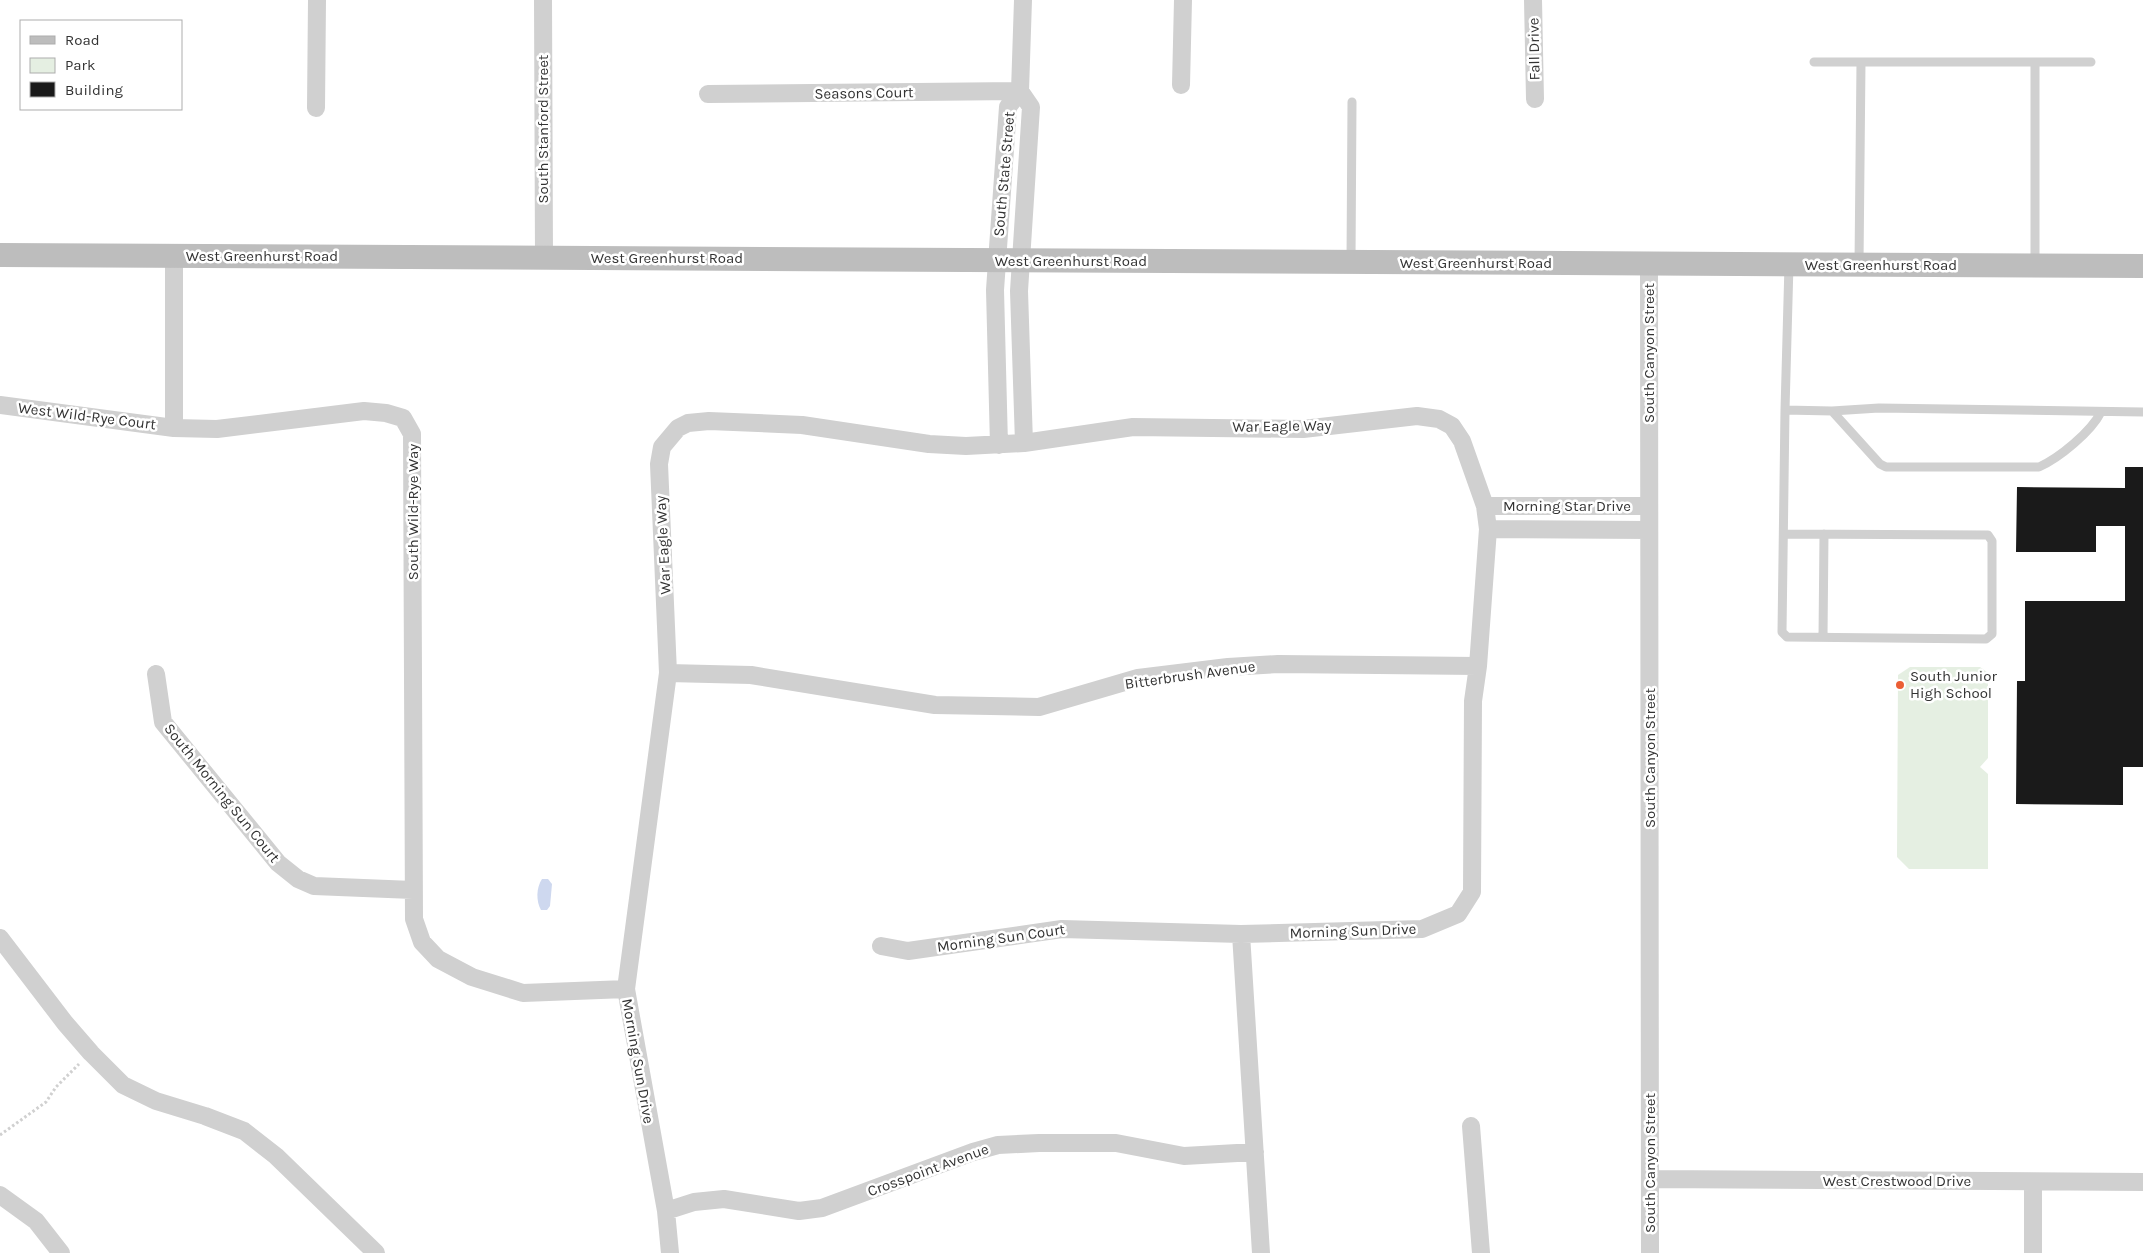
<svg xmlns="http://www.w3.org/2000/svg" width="2143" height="1253" viewBox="0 0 2143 1253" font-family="Karla,sans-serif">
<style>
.green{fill:#e5efe2}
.water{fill:#ced8ef}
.building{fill:#1a1a1a}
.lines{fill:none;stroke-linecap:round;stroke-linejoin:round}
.path{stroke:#d0d0d0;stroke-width:3;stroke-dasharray:2.5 2.5;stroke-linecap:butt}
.lane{stroke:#d0d0d0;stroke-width:9}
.street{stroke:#d0d0d0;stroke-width:18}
.secondary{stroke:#bdbdbd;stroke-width:24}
.poi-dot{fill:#eb5e34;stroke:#fff;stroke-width:2}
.labels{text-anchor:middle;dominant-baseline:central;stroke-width:5;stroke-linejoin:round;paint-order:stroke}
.street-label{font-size:15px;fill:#333;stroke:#fff}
.poi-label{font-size:15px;fill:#333;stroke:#fff;text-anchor:start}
</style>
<rect width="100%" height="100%" fill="#fff"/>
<path class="green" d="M1910 667H1980L1988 673V758L1980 767 1988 774V869H1909L1897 857 1898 675Z"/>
<path class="water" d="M542 879H548L552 884 550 906 547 910H541C536 901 536 888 542 879Z"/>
<path class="building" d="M2125 467H2143V767H2123V805L2016 804 2017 681H2025V601H2125V526H2096V552H2016L2017 487 2125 488Z"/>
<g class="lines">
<path class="path" d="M0 1135 46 1102 56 1087 79 1064"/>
<path class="lane" d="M1814 62H2091
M1351 262 1352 102
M1789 264 1785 410 1832 411 1879 408 2143 412
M1859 264 1861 62
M2035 264V62
M1832 411 1880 464 1886 467H2039C2059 458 2091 432 2101 412
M1784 534 1988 535 1992 541V634L1986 639 1787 637 1782 632 1785 410
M1823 637 1824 534"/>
<path class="street" d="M543 0 544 258
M1533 0 1535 99
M1181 85 1183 0
M1020 91 1031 107 1019 291 1024 443
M708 94 1020 91
M316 108 317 0
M174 256V428L217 429 364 411 386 413 403 418 412 434 414 919 422 942 438 959 472 977 523 993 626 989 666 1211 670 1253
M1649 264 1650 1253
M0 405 174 428
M999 445 995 290 1008 107 1020 91 1023 0
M1485 506H1649
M1488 529 1649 530
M668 673 751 675 935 705 1039 707 1138 678 1228 667 1278 664 1478 666
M156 674 163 722 278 863 298 879 314 886 413 890
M0 938 65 1023 91 1053 123 1085 156 1101 205 1116 244 1131 276 1156 376 1253
M881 946 908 951 1062 929 1241 934
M626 989 668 673 659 464 662 447 678 428 688 423 709 421 802 425 929 444 966 446 1024 443 1133 427 1303 429 1417 416 1439 419 1452 426 1462 441 1485 506 1488 529 1478 666 1473 701 1472 892 1458 914 1422 929 1241 934 1261 1253
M1471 1126 1481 1253
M1650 1179 2143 1182
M0 1195 36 1221 61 1253
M666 1211 694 1202 724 1199 799 1211 822 1208 973 1152 998 1145 1039 1143H1116L1184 1156 1255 1152
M2033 1253V1182"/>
<path class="secondary" d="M0 255 2143 266"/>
</g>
<circle class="poi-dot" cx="1900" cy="685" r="5"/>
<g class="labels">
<g class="street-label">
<text transform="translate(1534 49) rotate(-91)">Fall Drive</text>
<text transform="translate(864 93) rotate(-1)">Seasons Court</text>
<text transform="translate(543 129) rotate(-90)">South Stanford Street</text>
<text transform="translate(1004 174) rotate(-85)">South State Street</text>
<text x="262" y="256">West Greenhurst Road</text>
<text x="667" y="258">West Greenhurst Road</text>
<text x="1071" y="261">West Greenhurst Road</text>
<text x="1476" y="263">West Greenhurst Road</text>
<text x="1881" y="265">West Greenhurst Road</text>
<text transform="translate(1649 353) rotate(-90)">South Canyon Street</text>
<text transform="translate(87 416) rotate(7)">West Wild-Rye Court</text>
<text transform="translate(1282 426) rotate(-1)">War Eagle Way</text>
<text x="1567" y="506">Morning Star Drive</text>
<text transform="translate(413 512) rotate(-90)">South Wild-Rye Way</text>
<text transform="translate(663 545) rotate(-93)">War Eagle Way</text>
<text transform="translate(1190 675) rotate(-8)">Bitterbrush Avenue</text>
<text transform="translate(1650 758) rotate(-90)">South Canyon Street</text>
<text transform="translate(222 793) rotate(51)">South Morning Sun Court</text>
<text transform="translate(1353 931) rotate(-2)">Morning Sun Drive</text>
<text transform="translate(1001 938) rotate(-8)">Morning Sun Court</text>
<text transform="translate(638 1061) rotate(80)">Morning Sun Drive</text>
<text transform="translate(1650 1163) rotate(-90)">South Canyon Street</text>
<text transform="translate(928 1170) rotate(-20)">Crosspoint Avenue</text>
<text x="1897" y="1181">West Crestwood Drive</text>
</g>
<g class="poi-label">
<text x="1910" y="676">South Junior<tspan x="1910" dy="17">High School</tspan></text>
</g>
</g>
<rect x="20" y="20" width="162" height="90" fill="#ffffff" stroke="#adadad"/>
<rect x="30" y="36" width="25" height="8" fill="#bdbdbd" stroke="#adadad"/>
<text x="65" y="45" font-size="15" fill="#333333">Road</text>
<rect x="30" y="58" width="25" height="15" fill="#e5efe2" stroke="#adadad"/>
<text x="65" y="70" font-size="15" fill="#333333">Park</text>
<rect x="30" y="82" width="25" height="15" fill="#1a1a1a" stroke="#adadad"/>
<text x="65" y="95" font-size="15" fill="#333333">Building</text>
</svg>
